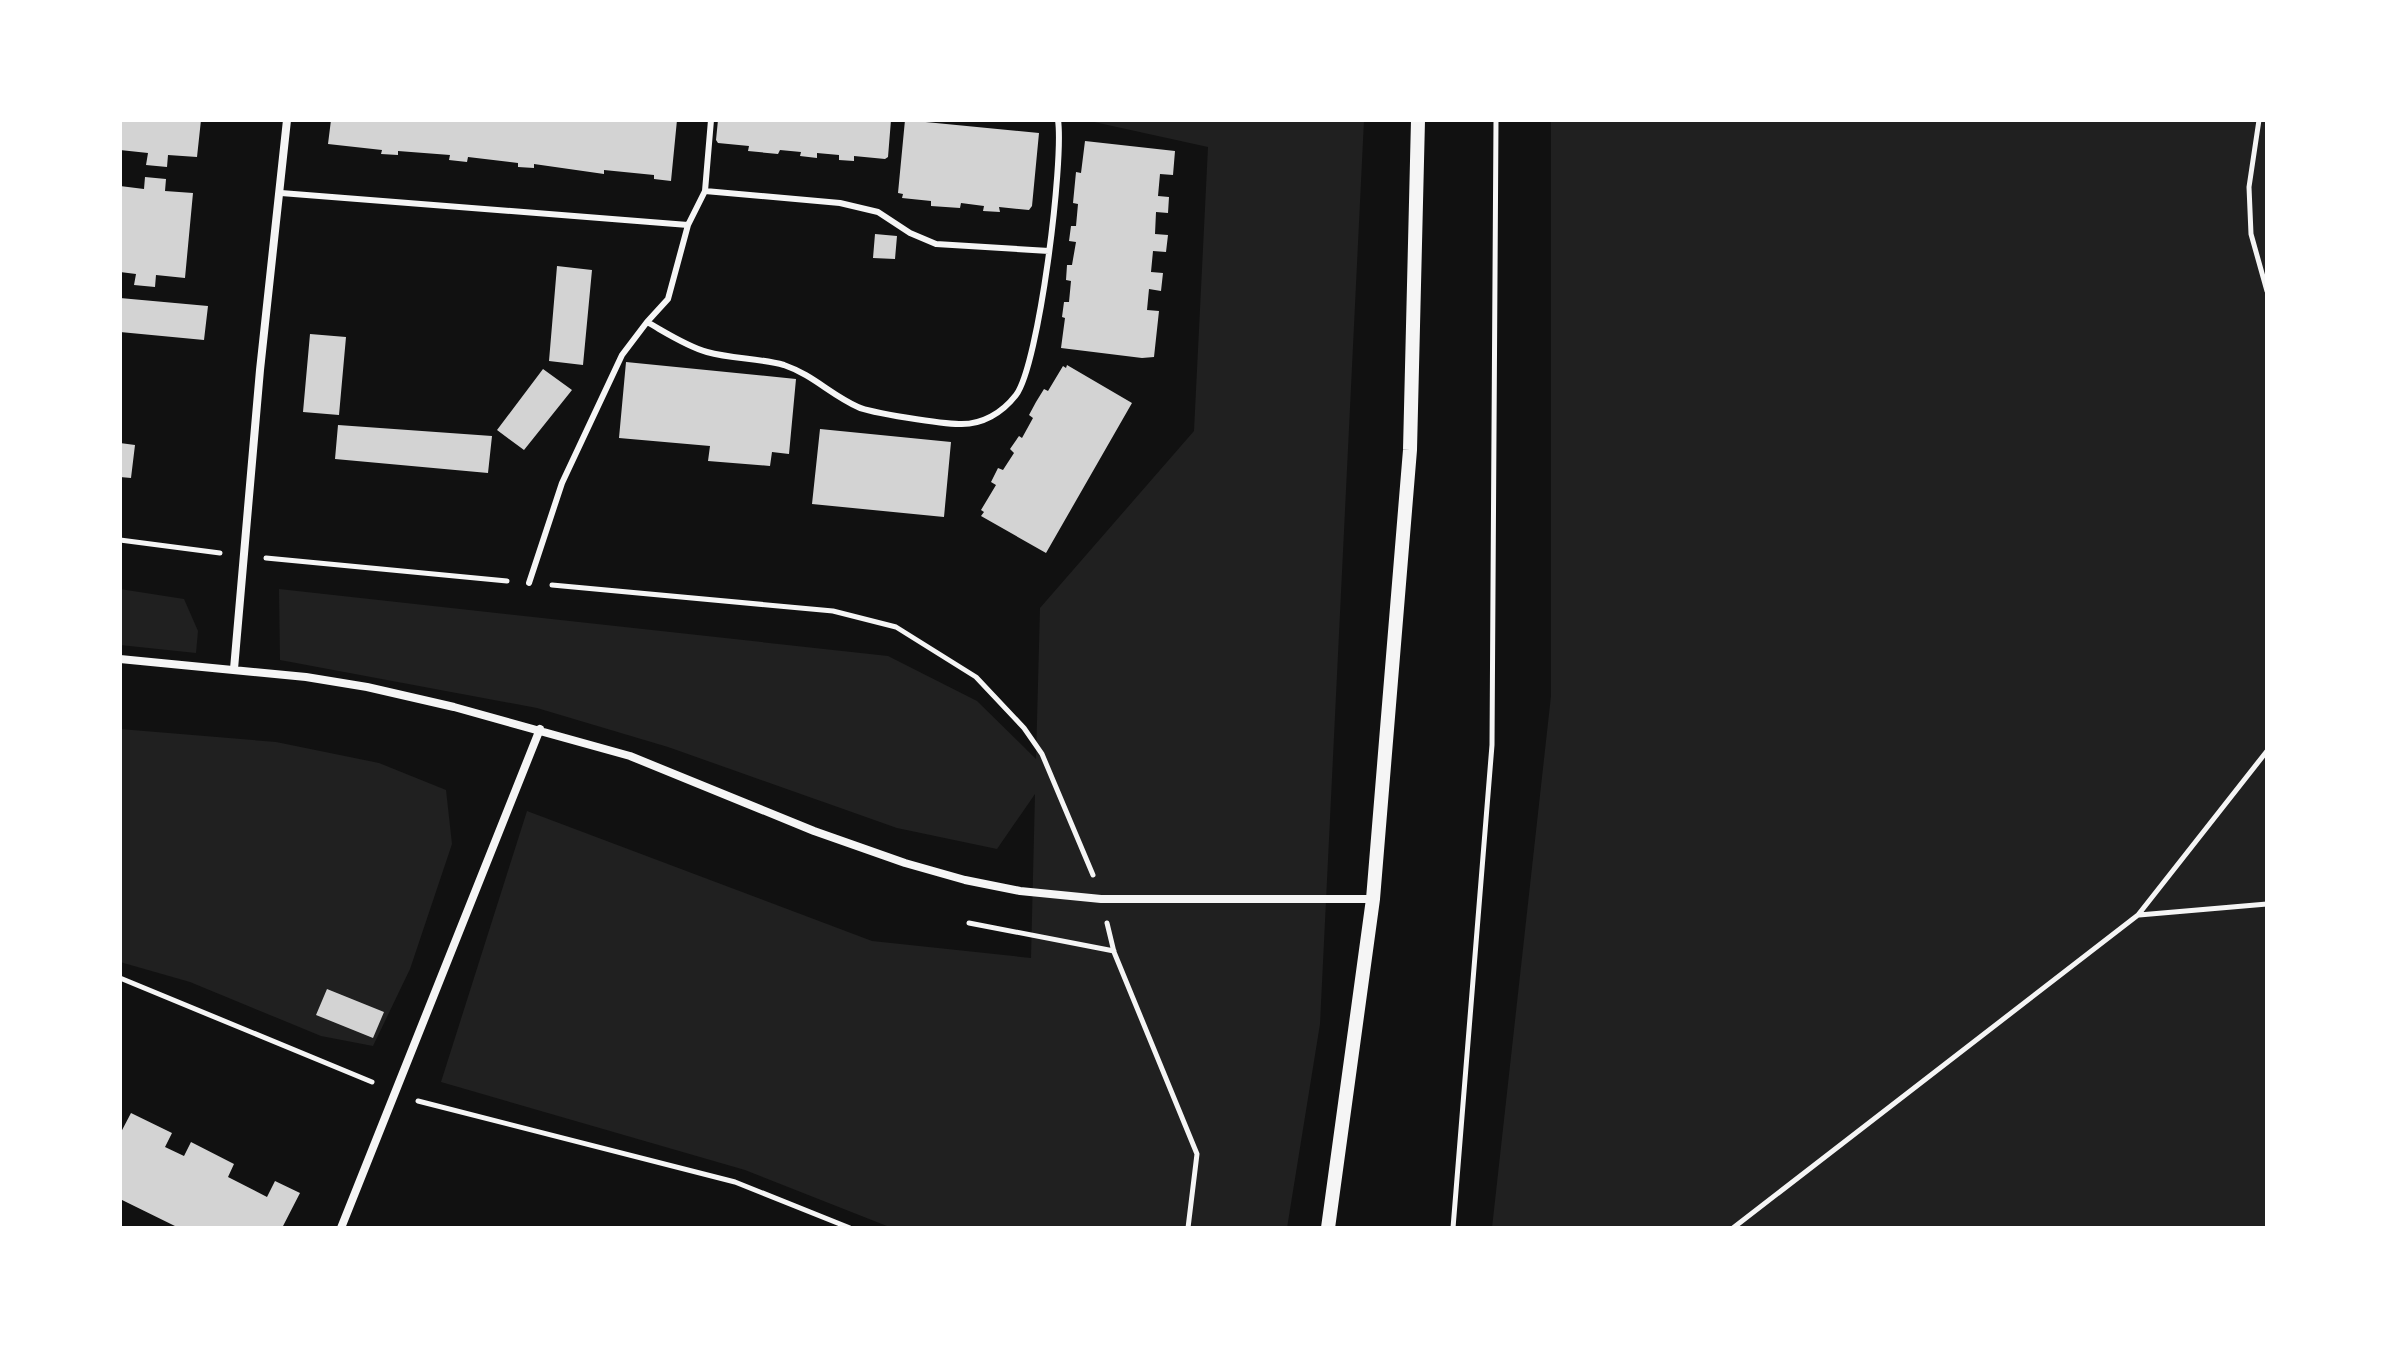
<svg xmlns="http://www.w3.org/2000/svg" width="2387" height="1348" viewBox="0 0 2387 1348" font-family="'Libre Baskerville',serif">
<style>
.green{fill:#202020}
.building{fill:#d3d3d3}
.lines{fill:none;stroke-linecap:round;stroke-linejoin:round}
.path{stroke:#f5f5f5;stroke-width:5}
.service{stroke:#f5f5f5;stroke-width:6}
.minor{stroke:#f5f5f5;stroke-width:8}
.tertiary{stroke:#f5f5f5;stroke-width:14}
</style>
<rect width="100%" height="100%" fill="#111"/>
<path class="green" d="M1085 120H1364L1320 1024 1287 1228H892L745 1170 441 1082 527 811 872 941 1031 958 1035 794 997 849 897 828 668 747 537 708 280 660 279 589 888 656 977 701 1036 759 1040 608 1194 431 1208 147Z
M1551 120H2267V1228H1492L1551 696Z
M120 589 184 599 198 631 196 653 120 645Z
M120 729 276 742 379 763 446 790 452 844 410 969 373 1046 321 1036 190 982 120 962Z"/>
<path class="building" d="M120 120H201L197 157 168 155 167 167 146 165 148 153 120 150Z
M331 120 629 121 677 120 671 181 654 179V175L604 170V174L534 164V168L518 167V163L468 157 467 162 449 160 450 155 398 151V155L381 154 382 150 328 144Z
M718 120H891L888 157 885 159 854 156V161L839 160V155L817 153V158L800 156 801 152 780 150 778 154 748 151 749 146 718 143 716 140Z
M905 120 1039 133 1032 206 1029 210 999 207 1000 212 983 211 984 206 961 203 960 208 931 206V201L902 198 903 194 898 193Z
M1085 141 1175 151 1173 175 1160 174 1158 196 1169 197 1168 213 1156 212 1155 234 1168 235 1166 252 1153 251 1151 272 1163 273 1161 291 1149 289 1147 310 1159 311 1154 357 1142 358 1061 348 1065 318 1062 317 1064 302H1069L1071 281 1066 280 1067 265H1072L1076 242 1069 241 1071 226H1076L1078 204 1073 203 1076 172 1081 173Z
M145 177 166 179 165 191 193 193 185 278 156 275 155 287 134 285 136 274 120 272V186L144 189Z
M875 234 897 236 895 259 873 258Z
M557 266 592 270 583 365 549 361Z
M120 298 208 306 204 340 120 332Z
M310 334 346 337 339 415 303 412Z
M626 362 796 379 789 454 772 452 770 466 708 461 710 446 619 438Z
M1067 365 1132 403 1046 553 981 516 984 512 981 510 996 485 991 482 998 468 1003 470 1014 453 1010 449 1019 436 1022 438 1033 418 1029 415 1036 402 1044 389 1048 391 1063 366 1066 368Z
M543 369 572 390 524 450 497 430Z
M338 425 492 436 488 473 335 459Z
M820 429 951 442 944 517 812 504Z
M120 443 135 445 131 478 120 477Z
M327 989 384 1012 373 1038 316 1015Z
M131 1113 172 1133 165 1147 184 1156 191 1142 234 1164 228 1177 267 1197 275 1181 300 1193 282 1228H179L120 1199V1134Z"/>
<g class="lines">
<path class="path" d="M2259 120 2249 187 2251 234 2267 291
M120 540 220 553
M266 558 507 581
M552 585 833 611 896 627 976 677 1024 728 1042 754 1093 875
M2139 915 2267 904
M969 923 1114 951
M1107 923 1114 952 1197 1154 1188 1228
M120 978 372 1082
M418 1101 735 1182 850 1228
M1453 1228 1492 745 1496 120
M1733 1228 2138 915 2267 751"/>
<path class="service" d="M705 191 840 203 878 212 910 233 936 244 1049 251
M281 193 688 225
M647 322C665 332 686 346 707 352 732 359 759 358 784 365 813 375 831 395 858 407 870 413 944 424 959 424 982 425 1002 413 1016 395 1039 365 1064 161 1058 120
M529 583 562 483 622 355 647 322 668 299 688 225 705 191 711 120"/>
<path class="minor" d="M120 659 306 677 367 687 454 707 630 756 814 831 905 863 965 880 1020 891 1101 899H1373
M234 669 260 370 287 120
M341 1228 540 729"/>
<path class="tertiary" d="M1328 1228 1373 899 1410 450 1418 120"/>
</g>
<rect width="2387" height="1348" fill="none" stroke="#ffffff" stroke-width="244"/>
</svg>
